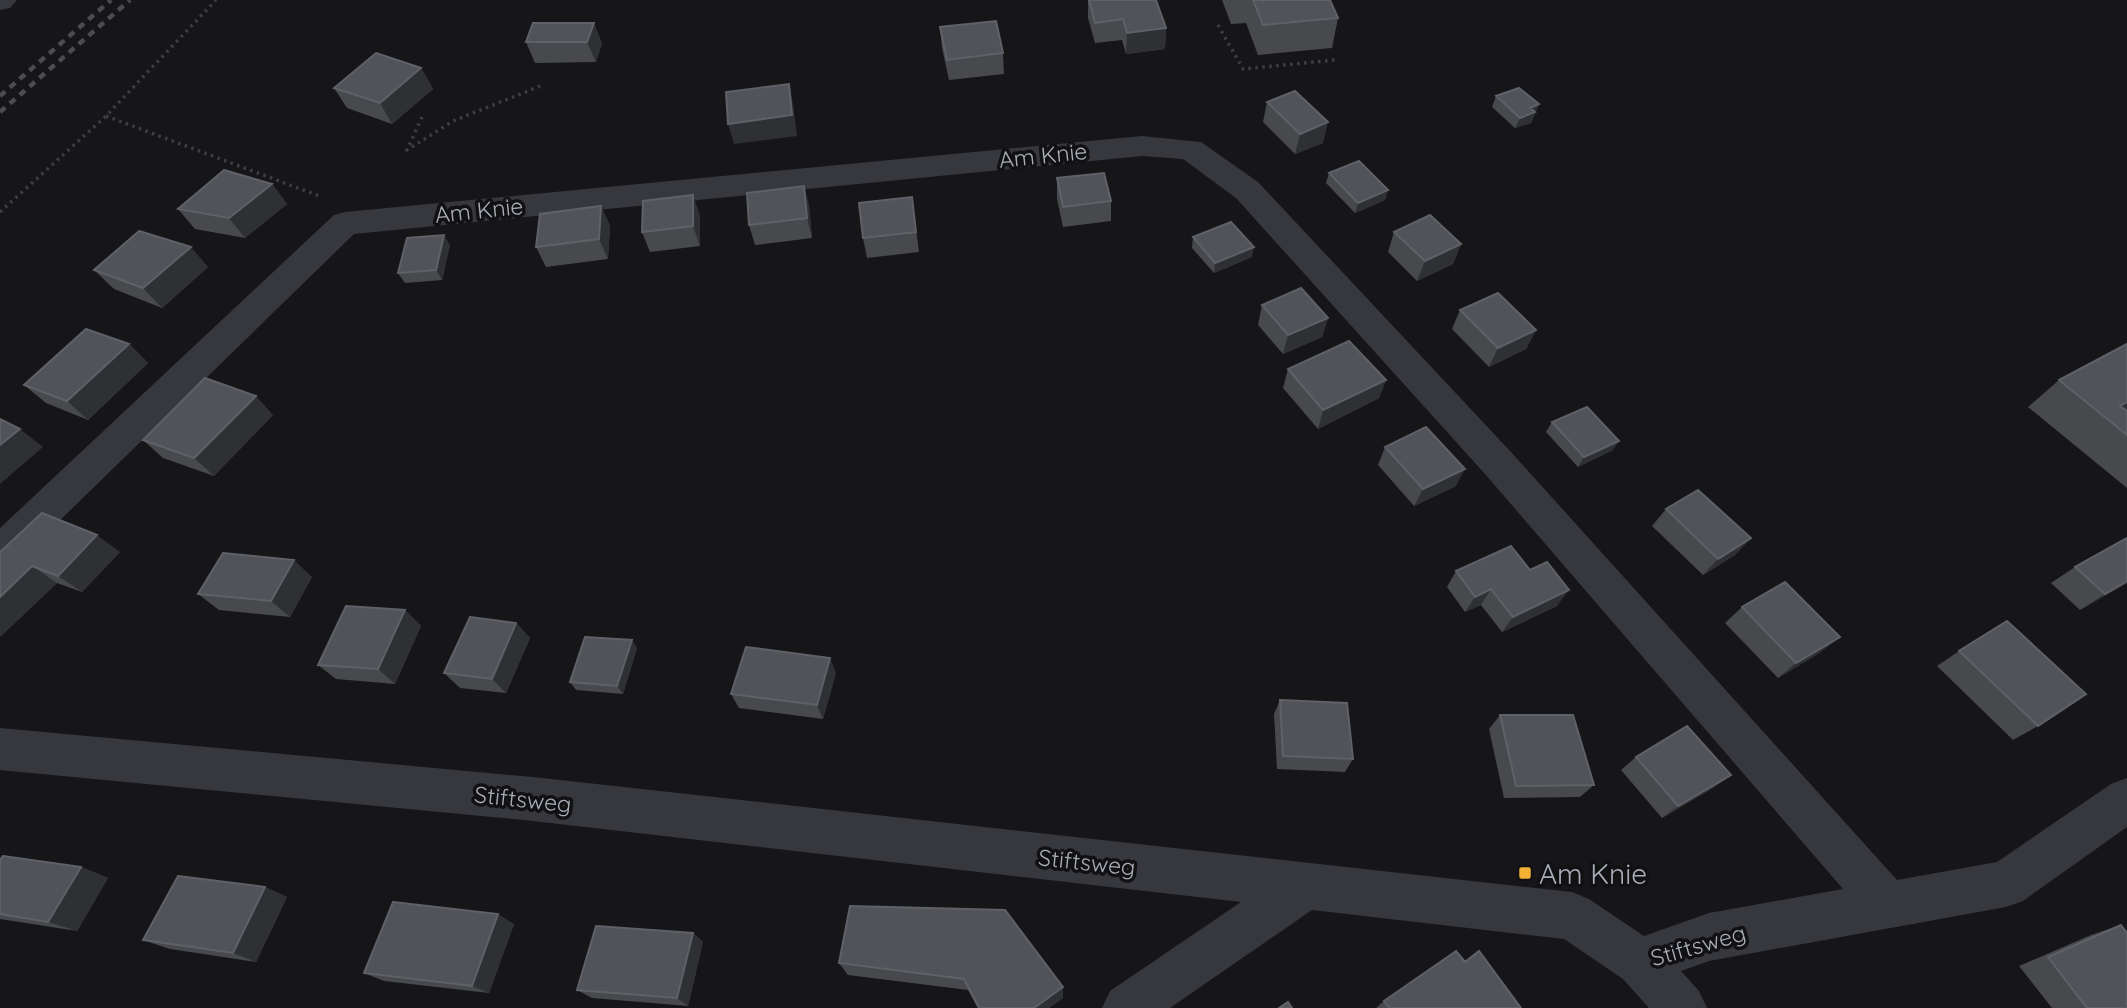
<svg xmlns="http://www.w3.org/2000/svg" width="2127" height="1008" viewBox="0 0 2127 1008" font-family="Quicksand,sans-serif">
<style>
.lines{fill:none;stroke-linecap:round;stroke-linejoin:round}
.path{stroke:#3d3f44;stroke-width:3.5;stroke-dasharray:2.5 4.5;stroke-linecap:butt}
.minor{fill:#37383d;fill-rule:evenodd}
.rail{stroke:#4a4c52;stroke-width:4.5;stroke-dasharray:7 6;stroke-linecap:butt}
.wall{fill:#47494d}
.shaded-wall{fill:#2f3033}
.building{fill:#525359;stroke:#5f6168;stroke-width:2}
.poi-dot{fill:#f2b134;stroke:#111113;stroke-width:2.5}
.labels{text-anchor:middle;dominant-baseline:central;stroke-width:7;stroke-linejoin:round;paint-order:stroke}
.street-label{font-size:23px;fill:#a8adb8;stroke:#111113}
.near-poi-label{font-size:28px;fill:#a8adb8;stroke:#111113;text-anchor:start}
</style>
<rect width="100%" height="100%" fill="#161618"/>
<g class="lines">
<path class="path" d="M1218 25 1243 69 1335 60
M106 116 322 197
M422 117 407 150 453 121 543 85
M0 212 106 116 216 0"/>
<path class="minor" d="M0 0H17L10 8 0 10Z
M1142 136 1201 142 1258 182 1511 452 1897 880 1997 862 2111 784 2127 778V827L2023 901 2006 907 1709 961 1681 971 1699 991 1707 1008H1649L1623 979 1564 939 1312 910 1170 1008H1102L1110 991 1241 902 533 821 0 770V728L533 777 1572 892 1589 899 1644 936 1709 913 1843 889 1485 474 1236 198 1183 159 1142 156 354 234 14 565 0 570V528L334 215 345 212Z"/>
<path class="rail" d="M0 96 111 0
M0 112 130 0"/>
</g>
<path class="wall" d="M1088 0H1156L1166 28 1165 49 1126 54 1122 40 1095 43 1088 18Z
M1222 0H1330L1338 18 1332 48 1258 55 1246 23 1231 24Z
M533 23 602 43 596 62 535 63 526 42Z
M940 27 1003 53 1004 74 949 80 942 48Z
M421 68 433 89 392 124 347 108 334 88Z
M1496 96 1539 104 1531 123 1515 128 1492 107Z
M1267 102 1323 143 1295 154 1263 122Z
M1329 173 1388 190 1385 200 1355 213 1326 183Z
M1057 178 1111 201V221L1063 227 1057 199Z
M272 184 287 204 245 238 195 229 178 209Z
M804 186 809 206 812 238 755 245 749 225Z
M912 197 919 252 867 258 863 238Z
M601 206 610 226 608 259 546 267 536 247Z
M700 215V246L650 252 642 232Z
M1394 232 1461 244 1453 264 1417 281 1388 252Z
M1193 237 1252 257 1214 273 1192 248Z
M450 245 442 280 405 283 398 273Z
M208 267 162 308 114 289 94 270Z
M1262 305 1328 318 1322 337 1283 354 1258 325Z
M1460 310 1536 330 1526 349 1489 367 1452 329Z
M129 344 148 363 88 420 46 403 24 385Z
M1288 369 1386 380 1379 398 1318 429 1283 388Z
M2059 380 2127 411V488L2028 407Z
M273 415 214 476 163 458 143 440Z
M1552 422 1613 450 1578 467 1546 432Z
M1385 447 1456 486 1414 506 1378 465Z
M1666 509 1751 538 1735 555 1703 575 1652 526Z
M2127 538V583L2080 610 2051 583 2075 567Z
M0 552H120L82 592 57 583 1 636H0Z
M1456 571 1557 606 1502 632 1481 605 1465 612 1447 587Z
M312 577 290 617 219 610 198 594Z
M1742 607 1821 652 1778 678 1725 623Z
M405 610 421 626 395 684 336 679 318 665Z
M516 623 530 638 506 693 460 688 444 673Z
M637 648 623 694 576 690 570 682Z
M1959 651 2038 726 2013 740 1937 666Z
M836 673 823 719 739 708 731 694Z
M1280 700 1353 759 1345 772 1277 769 1274 714Z
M1500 715 1594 785 1580 797 1504 798 1489 729Z
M1636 757 1731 775 1713 788 1662 818 1621 770Z
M0 860 81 867 108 878 77 931 0 919Z
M265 887 287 897 256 962 170 949 143 940Z
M514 924 489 993 384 981 364 973Z
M2121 925 2127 1008H2052L2019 966 2091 935Z
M693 933 703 942 688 1006 592 998 577 990Z
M1464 962 1521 1008H1376L1384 1001Z
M839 963 1063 987V998L1049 1008H978L968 990 848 975Z"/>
<path class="shaded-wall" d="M594 23 602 43 596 62 587 42Z
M1166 28 1165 49 1126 54 1127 33Z
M421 68 433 89 392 124 380 103Z
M789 84 793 104 797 136 734 144 728 124Z
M1539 104 1531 123 1515 128 1520 118 1530 108Z
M1328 122 1323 143 1295 154 1300 134Z
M272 184 287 204 245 238 229 218Z
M804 186 809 206 812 238 807 218Z
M1388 190 1385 200 1355 213 1358 203Z
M693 195 700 215V246L693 226Z
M601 206 610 226 608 259 599 239Z
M444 235 450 245 442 280 436 270Z
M1461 244 1453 264 1417 281 1425 261Z
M191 247 208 267 162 308 143 288Z
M1254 247 1252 257 1214 273 1215 263Z
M1328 318 1322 337 1283 354 1288 335Z
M1536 330 1526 349 1489 367 1498 348Z
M129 344 148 363 88 420 67 401Z
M1386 380 1379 398 1318 429 1323 410Z
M256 396 273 415 214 476 194 458Z
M2127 402V410L2120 406Z
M20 429 43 447 0 484V445Z
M1619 441 1613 450 1578 467 1584 457Z
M1465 469 1456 486 1414 506 1423 489Z
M97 535 120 552 82 592 58 576Z
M1751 538 1735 555 1703 575 1718 559Z
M294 560 312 577 290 617 271 601Z
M32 566 57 583 1 636 0 635V597Z
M2127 581V583L2080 610 2105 594Z
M1491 589 1481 605 1465 612 1475 597Z
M1569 590 1557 606 1502 632 1513 617Z
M405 610 421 626 395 684 378 669Z
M516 623 530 638 506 693 492 679Z
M1840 637 1821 652 1778 678 1796 663Z
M632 640 637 648 623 694 617 686Z
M830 658 836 673 823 719 817 705Z
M1731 775 1713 788 1662 818 1678 806Z
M81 867 108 878 77 931 48 922Z
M265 887 287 897 256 962 233 953Z
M498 914 514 924 489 993 472 986Z
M693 933 703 942 688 1006 677 998Z
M1063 987V998L1049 1008H1034Z"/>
<path class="building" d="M1089 0H1156L1166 28 1127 33 1123 19 1095 23Z
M1253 0H1330L1338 18 1263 25Z
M996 21 1003 53 947 60 940 27Z
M533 23H594L587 42H526Z
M376 53 421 68 380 103 334 88Z
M789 84 792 115 728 124 726 92Z
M1519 88 1539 104 1530 108 1535 112 1520 118 1496 96Z
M1295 91 1328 122 1300 134 1267 102Z
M1359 161 1388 190 1358 203 1329 173Z
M224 170 272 184 229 218 178 209Z
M1104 173 1111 201 1063 207 1057 178Z
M804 186 807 218 749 225 747 193Z
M693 195V226L642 232 643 201Z
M912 197 916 232 863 238 859 203Z
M601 206 599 239 536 247 540 214Z
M1430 215 1461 244 1425 261 1394 232Z
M1231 222 1254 247 1215 263 1193 237Z
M139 231 191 247 143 288 94 270Z
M444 235 436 270 398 273 407 238Z
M1301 288 1328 318 1288 335 1262 305Z
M1498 293 1536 330 1498 348 1460 310Z
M86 329 129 344 67 401 24 385Z
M1349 341 1386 380 1323 410 1288 369Z
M2127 344V402L2120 406 2127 411V435L2059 380Z
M205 378 256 396 194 458 143 440Z
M1587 407 1619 441 1584 457 1552 422Z
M0 419 20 429 0 445Z
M1426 427 1465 469 1423 489 1385 447Z
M1698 490 1751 538 1718 559 1666 509Z
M42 513 97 535 58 576 32 566 0 597V552Z
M2127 538V581L2105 594 2075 567Z
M1511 546 1530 570 1547 562 1569 590 1513 617 1491 589 1475 597 1456 571Z
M223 553 294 560 271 601 198 594Z
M1785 582 1840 637 1796 663 1742 607Z
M346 606 405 610 378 669 318 665Z
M470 617 516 623 492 679 444 673Z
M2007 621 2086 694 2038 726 1959 651Z
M585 637 632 640 617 686 570 682Z
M746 647 830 658 817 705 731 694Z
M1280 700 1347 703 1353 759 1283 756Z
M1500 715H1573L1594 785 1516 786Z
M1687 726 1731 775 1678 806 1636 757Z
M3 856 81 867 48 922 0 914V860Z
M178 876 265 887 233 953 143 940Z
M393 902 498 914 472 986 364 973Z
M850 906 1005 910 1063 987 1034 1008H979L964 979 839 963Z
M2121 925 2127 933V1008H2087L2048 957Z
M596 926 693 933 677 998 577 990Z
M1456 951 1465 962 1479 951 1521 1008H1389L1384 1001Z
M1288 1002 1292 1008H1279Z"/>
<rect class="poi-dot" x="1518" y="866" width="14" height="14" rx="3.5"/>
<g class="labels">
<g class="street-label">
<text transform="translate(1043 155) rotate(-6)">Am Knie</text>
<text transform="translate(479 210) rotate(-6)">Am Knie</text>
<text transform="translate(523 799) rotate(6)">Stiftsweg</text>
<text transform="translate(1087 862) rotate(6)">Stiftsweg</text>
<text transform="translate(1698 945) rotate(-16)">Stiftsweg</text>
</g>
<g class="near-poi-label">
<text x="1539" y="873">Am Knie</text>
</g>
</g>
</svg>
